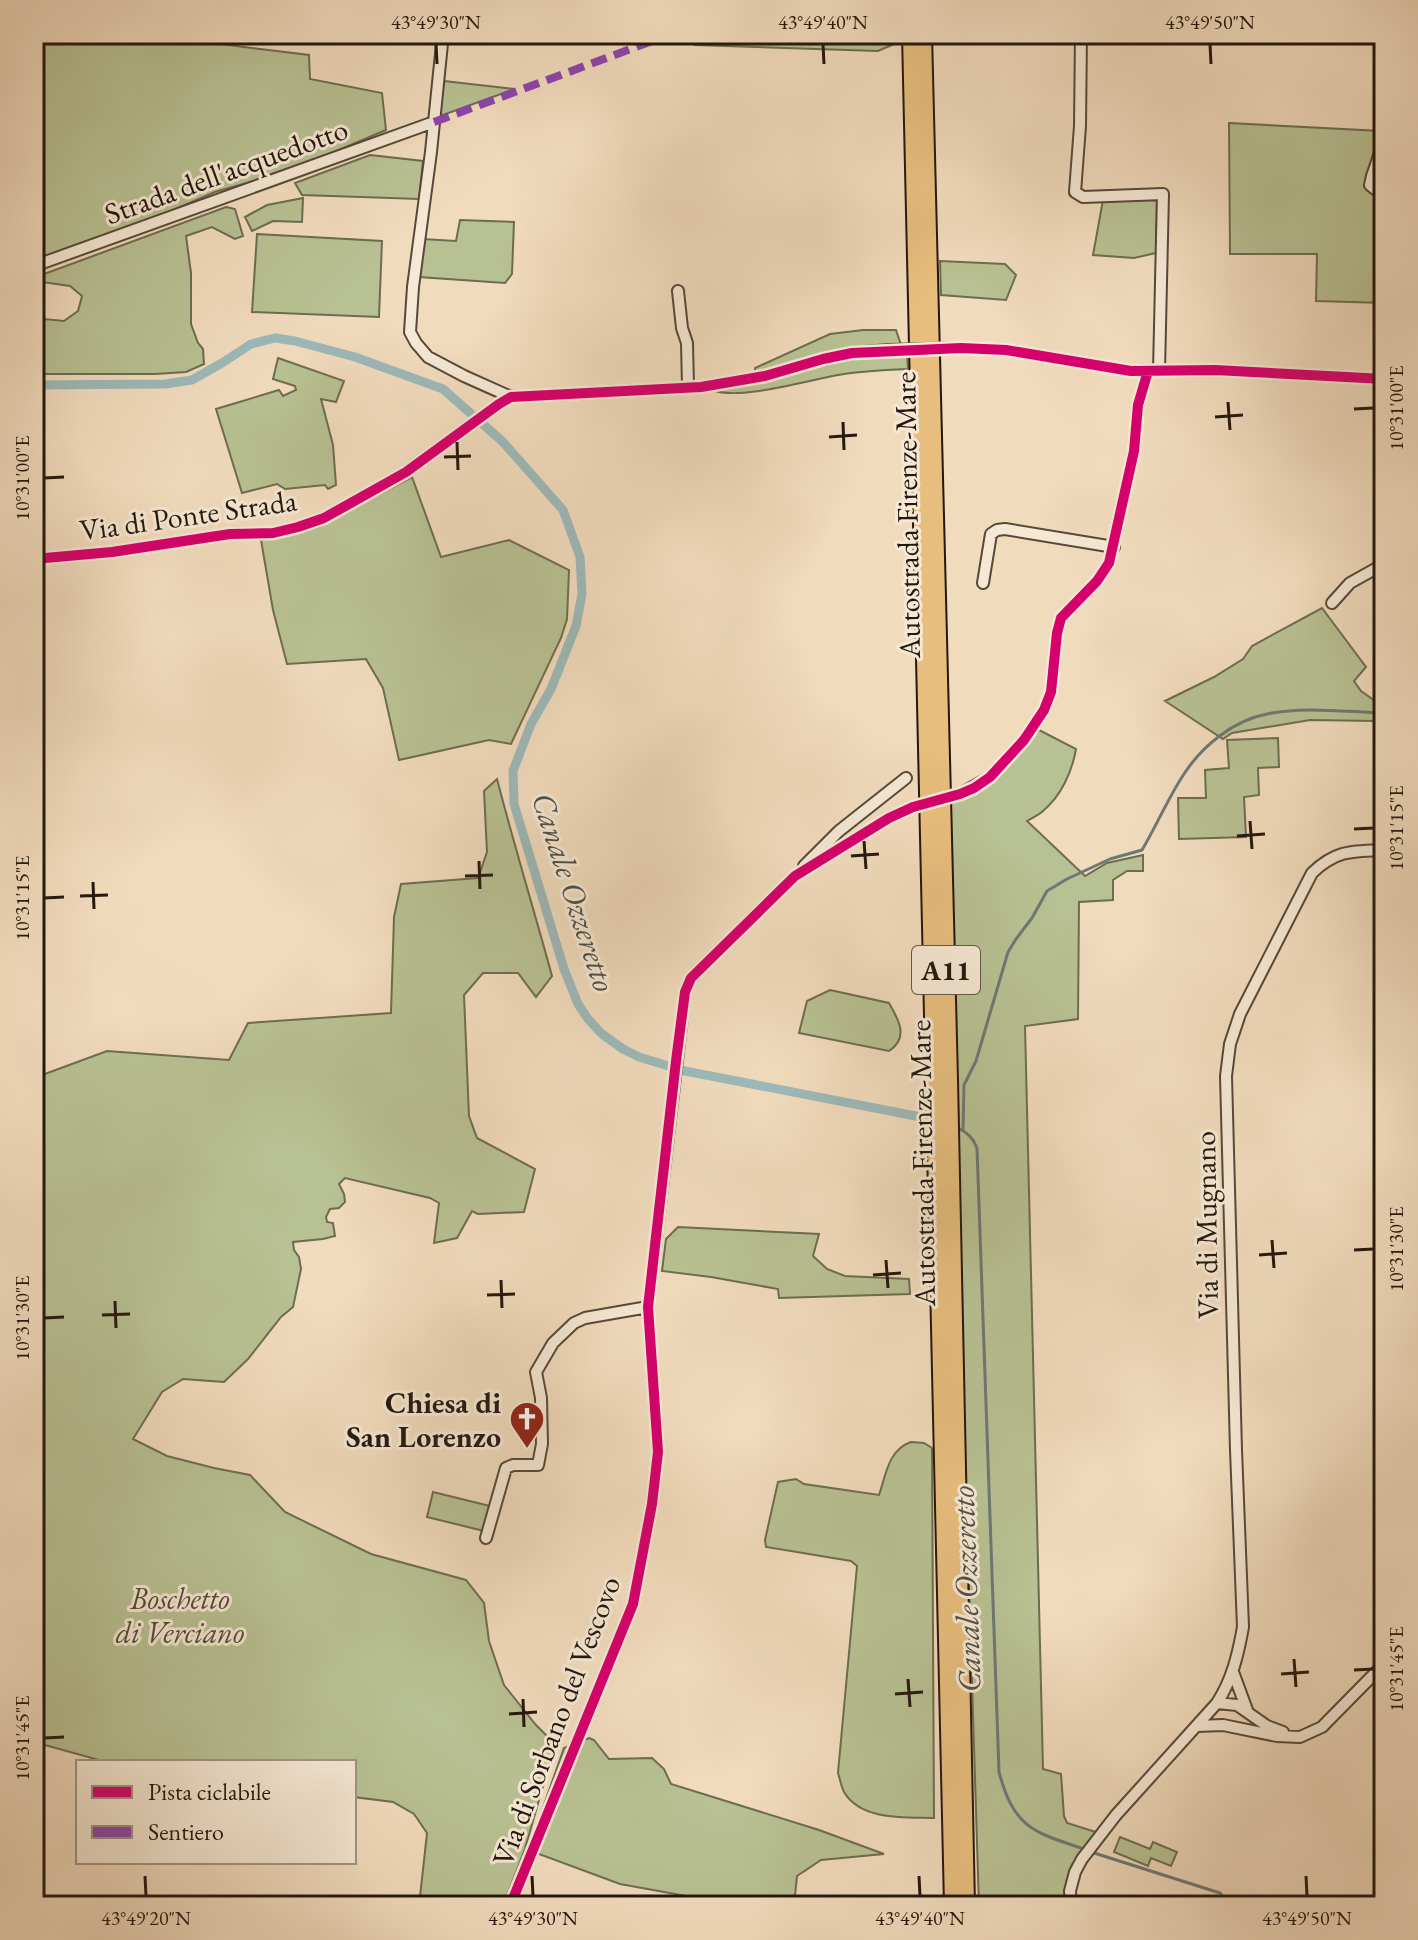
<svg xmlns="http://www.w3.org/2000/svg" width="1418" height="1940" viewBox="0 0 1418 1940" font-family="'EB Garamond',serif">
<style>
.green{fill:#b8c193;stroke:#6e6c50;stroke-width:2}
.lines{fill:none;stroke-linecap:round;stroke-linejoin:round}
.stream{stroke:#6d7875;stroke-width:3}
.canal{stroke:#9db9b9;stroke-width:9}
.minor-casing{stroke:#57483a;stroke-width:14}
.highway-casing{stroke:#24170e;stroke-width:20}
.minor{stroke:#f6e8d4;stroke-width:10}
.highway{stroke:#e8be7e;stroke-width:16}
.minor-bridge-casing{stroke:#57483a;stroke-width:14;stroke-linecap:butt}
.minor-bridge{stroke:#f6e8d4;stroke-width:10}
.quiet{stroke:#8e44ad;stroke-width:8;stroke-dasharray:16 8;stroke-linecap:butt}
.cycleway-casing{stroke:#f6e8d4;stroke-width:15}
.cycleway{stroke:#d6006c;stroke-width:10}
.ticks{fill:none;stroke:#24170e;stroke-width:3}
.labels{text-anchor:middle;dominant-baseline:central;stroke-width:6;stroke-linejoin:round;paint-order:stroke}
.shield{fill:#f6e8d4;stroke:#635649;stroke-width:2}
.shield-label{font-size:28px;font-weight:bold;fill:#24170e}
.street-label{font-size:30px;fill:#24170e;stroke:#f6e8d4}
.poi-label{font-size:30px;font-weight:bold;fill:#24170e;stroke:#f6e8d4;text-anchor:end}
.park-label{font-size:30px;font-style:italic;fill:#504a36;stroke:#f6e8d4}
.water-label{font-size:32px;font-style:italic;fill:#4e504a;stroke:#f6e8d4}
.neatline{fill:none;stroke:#24170e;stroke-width:3}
.ticks-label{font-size:20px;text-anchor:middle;fill:#24170e}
</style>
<rect width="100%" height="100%" fill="#f1dbbd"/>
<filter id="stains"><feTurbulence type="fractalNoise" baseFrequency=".0025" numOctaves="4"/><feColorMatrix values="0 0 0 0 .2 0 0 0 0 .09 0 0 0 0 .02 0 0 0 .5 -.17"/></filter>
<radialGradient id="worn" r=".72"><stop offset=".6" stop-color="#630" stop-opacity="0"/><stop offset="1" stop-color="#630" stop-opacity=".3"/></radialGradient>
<path class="green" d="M34 34H139L309 55 310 79 382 93 386 130 289 171 215 192 145 222 34 264Z
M706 34H901V41L878 51 695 45 694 38Z
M444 81 515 89 440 116Z
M1229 123 1381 131 1365 184 1370 191 1384 192V303L1316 301 1317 254H1230Z
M370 155 423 161 419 199 302 195 295 183Z
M303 198 302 222 273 221 252 231 245 217 267 205Z
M1157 198 1156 253 1134 258 1093 255 1103 200Z
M226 207 235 209 243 236 235 239 212 227 186 236 191 273V324L198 343 203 349 204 364 186 372 155 374H34V318L64 321 78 311 82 296 70 286 35 281 36 277Z
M460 220 514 222 512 274 505 283 419 277 423 239 456 241Z
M257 234 382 241 379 317 252 312Z
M940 261 1005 264 1016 275 1006 300 941 295Z
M863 330H896L901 345 756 374 755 368 830 334Z
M907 353 908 369C884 370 861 371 838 375 809 380 738 401 713 390L790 372 844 356Z
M278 358 344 381 336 402 321 399 333 445 336 485 328 489 325 485 285 489 277 484 242 493 216 409 279 390 283 396 296 390 295 386 273 379Z
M412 477 441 557 509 540 569 570 567 619 561 638 511 744 489 740 399 760 383 688 366 659 287 664 273 610 261 540 318 527Z
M1322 608 1366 667 1354 681 1361 691 1378 703 1381 715 1377 721 1310 720 1232 733 1223 739 1165 701 1214 677 1243 659 1252 646Z
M1039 730 1076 749C1072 772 1061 796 1043 811 1039 815 1032 818 1027 821L1085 876 1107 863 1143 855V871H1127L1113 880V900L1079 902 1078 1019 1025 1026 1043 1769 1061 1774 1064 1816 1067 1823 1096 1832 1072 1865 1067 1884 1065 1906H979L962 1363 949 803 980 790 1001 772Z
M1278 738 1279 767 1258 768 1259 795 1244 797 1246 837 1179 839 1178 798H1206L1205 770 1229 768 1227 740Z
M497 779C514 845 534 910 552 976L536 997 518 973H483L464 995 469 1116 477 1138 535 1169 524 1212 478 1214 472 1211 457 1238 434 1243 439 1203 430 1198 345 1178 339 1184 344 1194 345 1202 339 1208 330 1209 326 1217 327 1222 333 1223 335 1236 323 1239 293 1242 294 1250 299 1257 301 1269 293 1307 281 1317 248 1359 224 1382 183 1379 162 1392 133 1439 167 1456 214 1468 250 1475 285 1512 371 1554 466 1580 484 1603 489 1641 504 1685 536 1725 555 1744 525 1849 503 1906H419L427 1833 414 1814 393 1802 354 1797V1762H106L34 1742V1078L107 1051 229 1060 248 1023 391 1013 394 917 401 884 478 878 487 852 484 791Z
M830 990 889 1003C899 1020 909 1038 889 1051L799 1033 807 1001Z
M678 1227 819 1234 813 1256 827 1269 845 1276 909 1279 910 1294 779 1298 778 1289 711 1277 662 1271 666 1239Z
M911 1442 924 1443 932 1448 934 1818C906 1817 861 1821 844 1792 841 1786 840 1779 838 1773L857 1566 851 1561 766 1547 765 1540 778 1482 796 1479 804 1484 879 1495C886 1475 888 1450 911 1442Z
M433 1492 490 1506 484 1531 427 1517Z
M589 1738 594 1740 609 1759 652 1758 664 1769 671 1784 819 1830 884 1854 821 1860 797 1876 794 1906H741L620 1884 528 1850 564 1748Z
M1120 1837 1150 1849 1153 1842 1177 1852 1171 1866 1151 1858 1148 1866 1114 1852Z"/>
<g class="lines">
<path class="stream" d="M958 1128C968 1133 973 1138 977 1148L999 1772C1014 1828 1033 1832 1084 1849
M963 1130 964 1085 976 1061 1008 952 1016 939 1032 918 1047 891 1067 879 1110 859 1142 850C1157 825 1168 798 1184 774 1202 746 1234 720 1267 714 1304 706 1346 712 1384 713
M1091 1852 1220 1893 1231 1906"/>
<path class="canal" d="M34 385 165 384 192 380 222 363 251 344 275 338 295 341 355 357 443 389 502 441 563 510 580 557 582 594 576 626 551 689 531 724 513 771 514 804 564 969 578 1004 588 1019 602 1034 623 1049 639 1057 685 1071 926 1118"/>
<defs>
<path id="minor" d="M443 34 431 152 413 287 410 332 416 343 428 357 464 376 511 397
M1081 34 1080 126 1075 192 1083 197 1163 194 1159 371
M1384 141 1372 176 1370 185 1375 189 1384 188
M34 266 434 122
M678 291 682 328 687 343 688 387
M961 348 1006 350 1131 371 1215 370 1384 379
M34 559 112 552 230 534 273 533 298 527 324 518 406 472 499 404 511 397 701 387 765 376 823 359 852 353 889 350
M983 583 991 534 997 530 1005 529 1114 547
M1332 603 1350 583 1384 564
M960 794 990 777 1024 740 1044 710 1051 692 1057 633 1061 618 1097 581 1109 563 1134 451 1138 405 1148 371
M804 866 839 831 906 778
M486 1538 506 1468 513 1465H538L542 1444 541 1398 536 1372 553 1343 574 1323 585 1318 648 1307
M1233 1672 1247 1710
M1217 1703 1237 1705 1267 1726 1283 1732
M1197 1726 1223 1725 1277 1736 1300 1737 1322 1727 1384 1664
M510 1906 633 1604 652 1504 658 1452 648 1307 685 992 691 978 795 876 889 818 913 807
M1071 1906 1070 1891 1075 1872 1082 1859 1116 1815 1217 1703C1232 1680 1238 1655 1243 1627L1236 1450 1226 1076 1230 1044 1240 1014 1312 873C1336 850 1352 851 1384 850"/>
<path id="highway" d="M911 34 953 1906
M923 34 949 1080 966 1906"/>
</defs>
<use href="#minor" class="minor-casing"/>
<use href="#highway" class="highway-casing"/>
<use href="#minor" class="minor"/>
<use href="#highway" class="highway"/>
<defs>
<path id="minor-bridge" d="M889 350 961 348
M913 807 960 794"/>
</defs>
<use href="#minor-bridge" class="minor-bridge-casing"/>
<use href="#minor-bridge" class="minor-bridge"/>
<path class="quiet" d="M434 122 671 34"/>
<defs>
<path id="cycleway" d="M34 559 112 552 230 534 273 533 298 527 324 518 406 472 499 404 511 397 701 387 765 376 823 359 852 353 961 348 1006 350 1131 371 1215 370 1384 379
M510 1906 633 1604 652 1504 658 1452 648 1307 676 1061 685 992 691 978 795 876 889 818 913 807 960 794 974 788 990 777 1024 740 1044 710 1051 692 1057 633 1061 618 1097 581 1109 563 1134 451 1138 405 1148 371"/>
</defs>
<use href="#cycleway" class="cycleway-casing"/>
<use href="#cycleway" class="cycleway"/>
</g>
<path class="ticks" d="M436 44 437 64M823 44 824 64M1210 44 1211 64M1228 402 1230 430M1354 409 1374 408M1215 417 1243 415M843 422 844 450M829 437 857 435M457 442 458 470M444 457 471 456M44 478 64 477M1250 821 1252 849M1354 829 1374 828M1237 836 1265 834M864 841 866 869M851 856 879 854M479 861 480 889M465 876 493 875M93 882 94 909M80 896 108 895M44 898 64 897M1272 1240 1274 1268M1354 1250 1374 1249M1259 1255 1287 1253M886 1260 888 1288M873 1275 901 1273M501 1280 502 1308M487 1295 515 1294M115 1301 116 1328M102 1315 130 1314M44 1318 64 1317M1294 1659 1296 1687M1354 1670 1374 1669M1281 1674 1309 1672M908 1679 910 1707M895 1694 923 1692M523 1699 524 1727M509 1714 537 1712M44 1738 64 1737M145 1876 146 1896M532 1876 533 1896M919 1876 920 1896M1306 1876 1307 1896"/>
<defs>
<symbol id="church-pin" viewBox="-11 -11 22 30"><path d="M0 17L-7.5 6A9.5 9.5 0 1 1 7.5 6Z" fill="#8f2418" stroke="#f6e8d4"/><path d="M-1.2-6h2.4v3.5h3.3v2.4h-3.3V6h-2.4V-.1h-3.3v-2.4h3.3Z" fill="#fff"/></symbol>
</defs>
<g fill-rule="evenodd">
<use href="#church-pin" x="507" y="1399" width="40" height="54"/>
</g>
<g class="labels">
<rect class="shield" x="912" y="946" width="68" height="48" rx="6"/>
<g class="shield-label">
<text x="946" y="970">A11</text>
</g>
<g class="street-label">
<text transform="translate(226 171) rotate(-20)">Strada dell'acquedotto</text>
<text transform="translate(188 515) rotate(-8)">Via di Ponte Strada</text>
<text transform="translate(907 515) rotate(-91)">Autostrada Firenze-Mare</text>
<text transform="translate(922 1163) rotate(-91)">Autostrada Firenze-Mare</text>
<text transform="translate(1206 1225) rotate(-91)">Via di Mugnano</text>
<text transform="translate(556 1721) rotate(-69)">Via di Sorbano del Vescovo</text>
</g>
<g class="poi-label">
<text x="501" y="1402">Chiesa di<tspan x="501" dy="34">San Lorenzo</tspan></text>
</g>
<g class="park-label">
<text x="180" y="1598">Boschetto<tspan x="180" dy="34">di Verciano</tspan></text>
</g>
<g class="water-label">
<text transform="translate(574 892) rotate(72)">Canale Ozzeretto</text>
<text transform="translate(966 1589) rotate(-92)">Canale Ozzeretto</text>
</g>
</g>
<rect width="1418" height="1940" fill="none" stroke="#f1dbbd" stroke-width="88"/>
<rect x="76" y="1760" width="280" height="104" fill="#f6e8d4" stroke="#a29485" stroke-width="2"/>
<rect x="92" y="1786" width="40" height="12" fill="#d6006c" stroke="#a29485" stroke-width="2"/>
<text x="148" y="1800" font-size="24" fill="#24170e">Pista ciclabile</text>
<rect x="92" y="1826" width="40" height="12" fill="#8e44ad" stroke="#a29485" stroke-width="2"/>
<text x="148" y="1840" font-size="24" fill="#24170e">Sentiero</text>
<rect x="44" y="44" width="1330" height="1852" class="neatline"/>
<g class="ticks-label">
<text x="436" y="29">43°49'30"N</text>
<text x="823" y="29">43°49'40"N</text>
<text x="1210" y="29">43°49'50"N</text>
<text transform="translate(1396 408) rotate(-90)" y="7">10°31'00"E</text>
<text transform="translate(22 478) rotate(-90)" y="7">10°31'00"E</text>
<text transform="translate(1396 828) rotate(-90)" y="7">10°31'15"E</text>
<text transform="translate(22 898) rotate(-90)" y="7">10°31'15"E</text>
<text transform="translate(1396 1249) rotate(-90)" y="7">10°31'30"E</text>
<text transform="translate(22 1318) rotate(-90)" y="7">10°31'30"E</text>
<text transform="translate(1396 1669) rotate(-90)" y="7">10°31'45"E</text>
<text transform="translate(22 1738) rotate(-90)" y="7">10°31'45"E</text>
<text x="146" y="1925">43°49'20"N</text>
<text x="533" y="1925">43°49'30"N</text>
<text x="920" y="1925">43°49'40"N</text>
<text x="1307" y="1925">43°49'50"N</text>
</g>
<rect width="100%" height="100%" filter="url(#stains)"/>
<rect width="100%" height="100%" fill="url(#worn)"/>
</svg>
